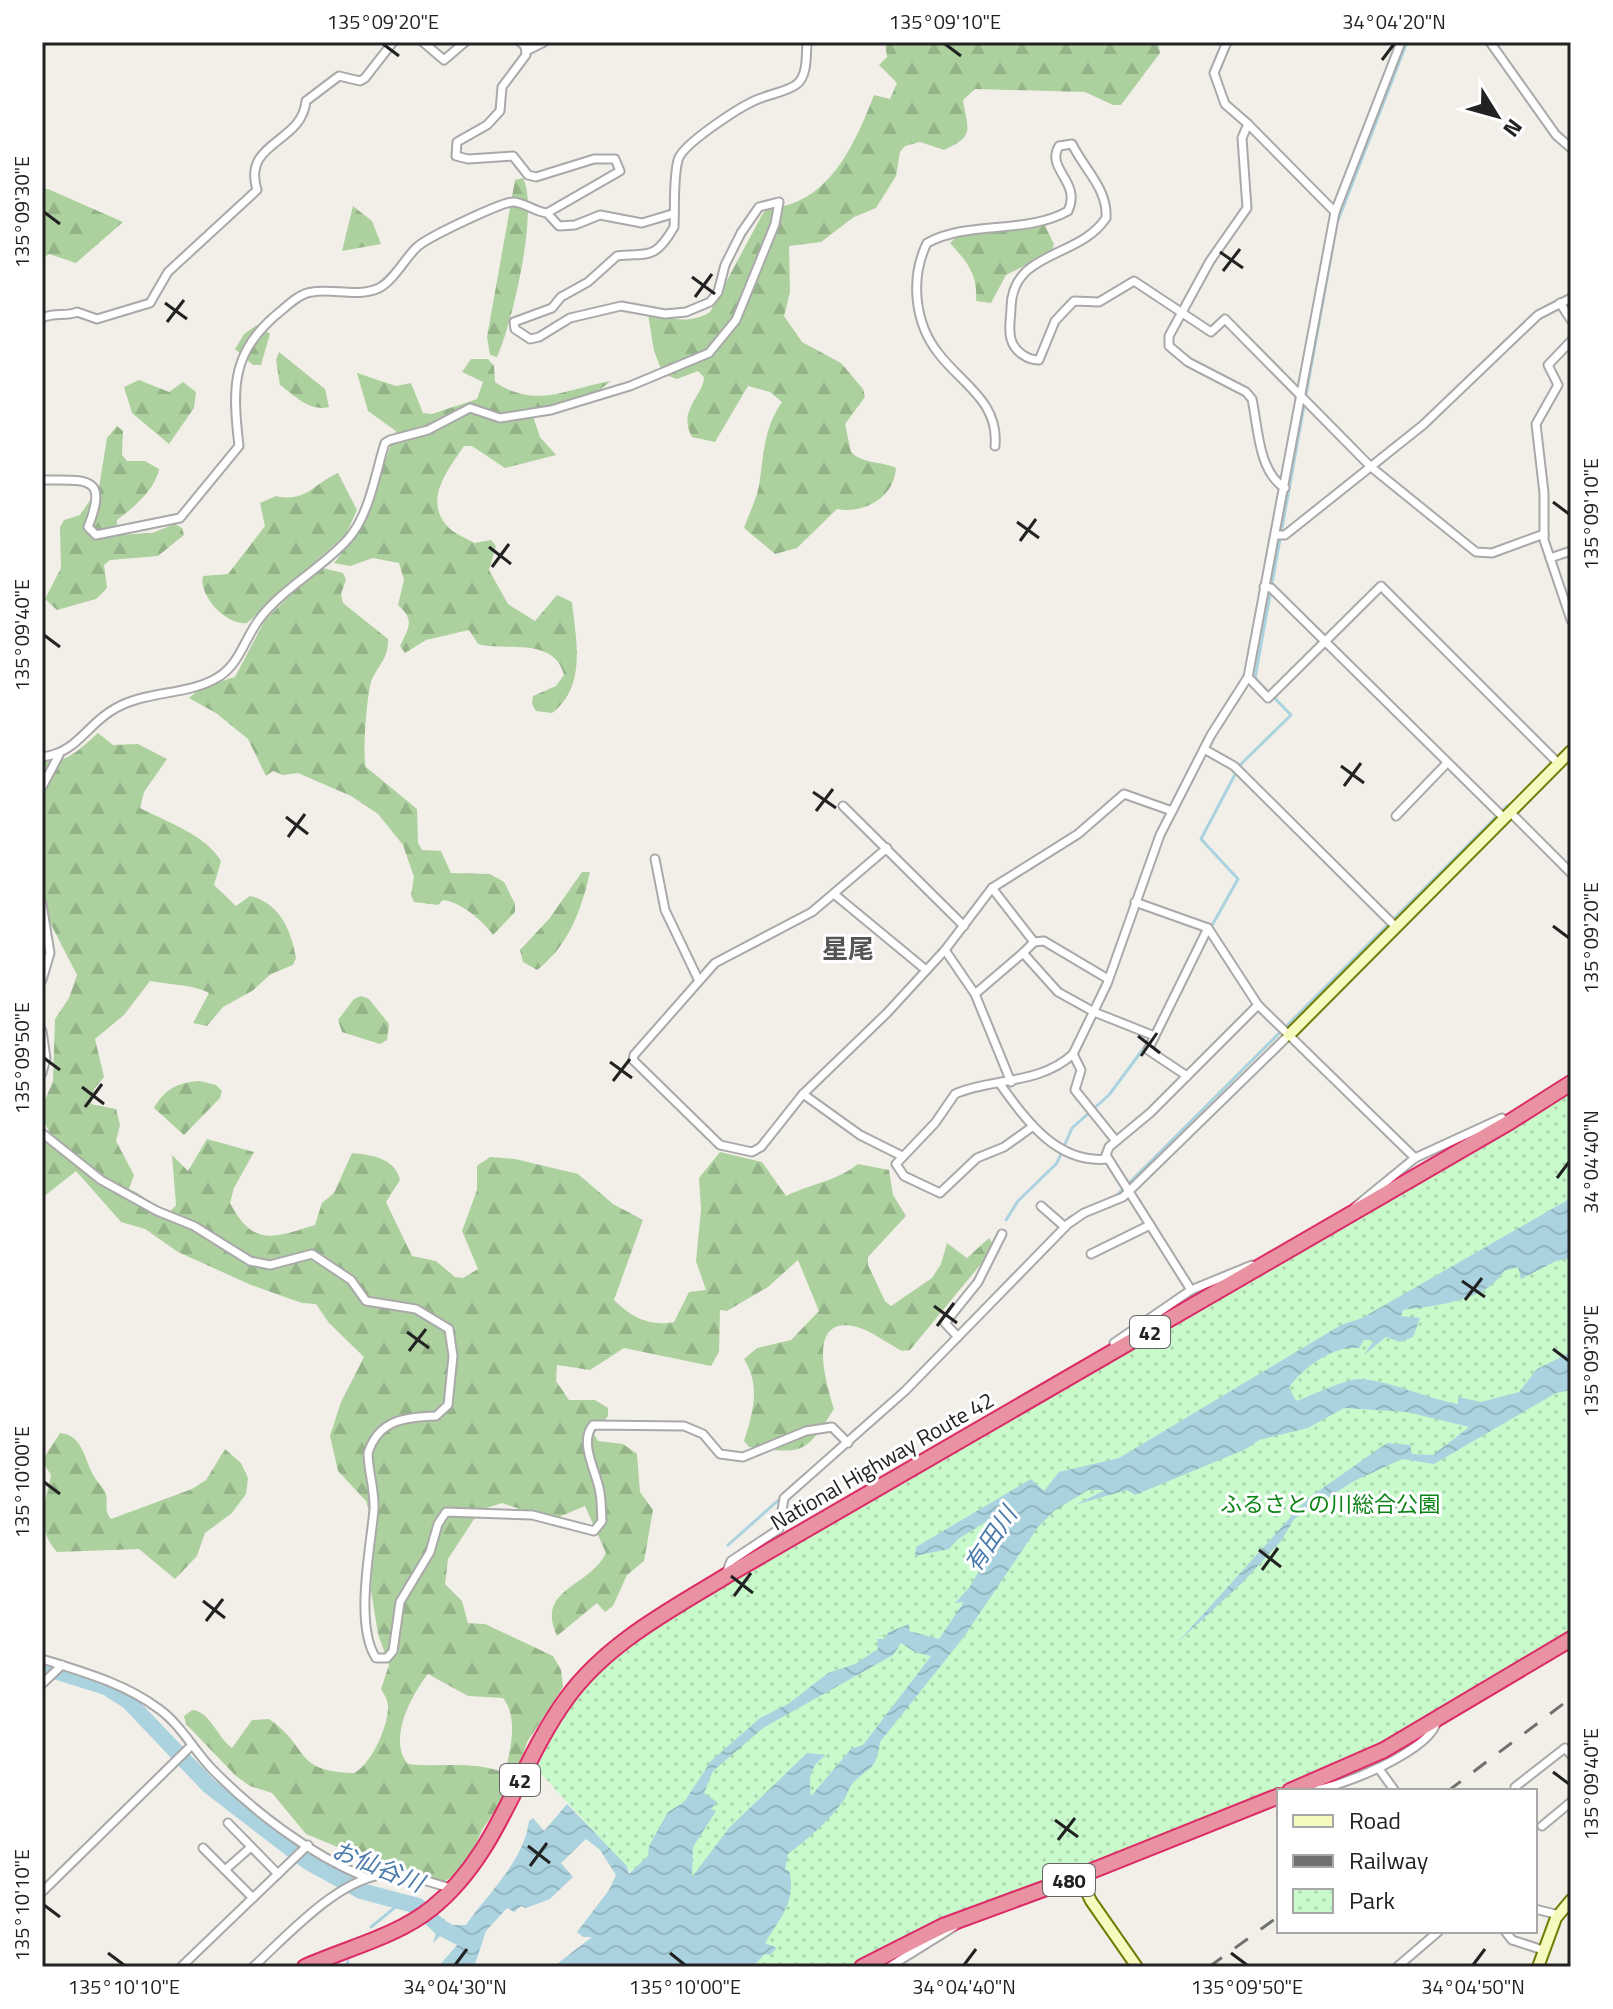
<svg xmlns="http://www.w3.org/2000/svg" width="1613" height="2009" viewBox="0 0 1613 2009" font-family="'Titillium Web','Noto Sans JP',sans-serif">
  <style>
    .forest { fill: url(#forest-firs); fill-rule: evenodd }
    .park { fill: url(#park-dots) }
    .water { fill: url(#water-waves); fill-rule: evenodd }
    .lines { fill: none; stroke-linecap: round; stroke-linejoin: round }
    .stream { stroke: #aad3df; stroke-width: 3 }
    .river { stroke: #aad3df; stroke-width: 16 }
    .street-casing { stroke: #a9a9a9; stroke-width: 11 }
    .secondary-casing { stroke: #707d05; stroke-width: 14 }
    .highway-casing { stroke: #dc2a67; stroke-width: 18 }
    .street { stroke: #fff; stroke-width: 7 }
    .secondary { stroke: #f7fabf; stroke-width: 10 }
    .highway { stroke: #e892a2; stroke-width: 14 }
    .rail { stroke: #707070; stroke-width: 3; stroke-dasharray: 16 16; stroke-linecap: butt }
    .ticks { fill: none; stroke: #222; stroke-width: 3 }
    .labels { text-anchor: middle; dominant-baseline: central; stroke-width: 6; stroke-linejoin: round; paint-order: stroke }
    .shield { fill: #fff; stroke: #646464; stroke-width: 2 }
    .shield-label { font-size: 20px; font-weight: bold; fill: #222 }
    .street-label { font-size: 22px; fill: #222; stroke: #fff }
    .park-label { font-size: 22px; fill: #0c8416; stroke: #fff }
    .water-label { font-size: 24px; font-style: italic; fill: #4a7aab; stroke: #fff }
    .quarter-label { font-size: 26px; font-weight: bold; fill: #555; stroke: #fff }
    .neatline { fill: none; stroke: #222; stroke-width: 3 }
    .ticks-label { font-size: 20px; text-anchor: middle; fill: #222 }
  </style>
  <defs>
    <pattern id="forest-firs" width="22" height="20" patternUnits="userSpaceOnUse" patternTransform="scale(2)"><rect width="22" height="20" fill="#add19e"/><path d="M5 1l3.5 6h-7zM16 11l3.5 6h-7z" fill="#95b388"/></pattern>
    <pattern id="park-dots" width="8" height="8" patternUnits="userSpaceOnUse" patternTransform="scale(2)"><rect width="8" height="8" fill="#c8facc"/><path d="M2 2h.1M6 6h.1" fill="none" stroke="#acd6af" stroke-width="1.8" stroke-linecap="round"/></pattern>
    <pattern id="water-waves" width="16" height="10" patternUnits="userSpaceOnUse" patternTransform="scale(2)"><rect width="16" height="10" fill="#aad3df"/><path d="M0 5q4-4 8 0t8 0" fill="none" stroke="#92b5bf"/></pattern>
  </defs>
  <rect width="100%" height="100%" fill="#f2efe9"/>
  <g class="forest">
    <path d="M885,42H1158L1160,53L1121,105H1113L1085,92L975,89L963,100C968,131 975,136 944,150L920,142L905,146L900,152L896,176L876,208L854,217L821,242L789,246L790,292L784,316L802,342L841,363L863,389L865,397L845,424L851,452C862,464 881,461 896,468C894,498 864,514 837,509L797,548L775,554L744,528C749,514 756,500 759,486C764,455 763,429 782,402L770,392L748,386L715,442L692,437C677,410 704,395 704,377L698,371L677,379L663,374L654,351L648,314C672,318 689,325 710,312L762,215L768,208C828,206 855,144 874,95L890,99L897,83L879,65L887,57Z"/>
    <path d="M523,178C539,210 512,324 497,357L490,355L487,337L515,180Z"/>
    <polygon points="42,189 48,189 123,222 76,263 49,254 42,259"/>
    <polygon points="353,206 372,221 381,244 342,251"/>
    <path d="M1044,224L1054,244L1052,252L1006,275L991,303L976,301C978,274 967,262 950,243L957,236Z"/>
    <polygon points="257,325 270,334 261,365 253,365 235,349 244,334"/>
    <path d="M279,352L325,389L329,407C310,412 295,396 280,385L276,360Z"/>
    <path d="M471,359H488L494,366L495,382C538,410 567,388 611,381L593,395L532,413L540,437L556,455L505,468L472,446H464C449,469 423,499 447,526C453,533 466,538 474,543L491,540L496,546L489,570L508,604L535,621L557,595L572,602C576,640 587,686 552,713L536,711L532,704L533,696L556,686L564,675C554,636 506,652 478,644L469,630L426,640L405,653L400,646C409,627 415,620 398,605L404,580L399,563L373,558L350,566L334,563L361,528L396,431L368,411L357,373L396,386L411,383L423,413L432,414L477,399L483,382L462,372Z"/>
    <polygon points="139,380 169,392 183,382 196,392 194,408 169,444 132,413 124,387"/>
    <path d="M117,426L123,431L122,455L127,461H145L159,469C155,490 133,508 117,520V535L152,533L175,524L182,528L184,535L158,556L110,560L104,565L107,588L96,599L57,610L45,599L61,568L60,527L64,520L80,515L99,487L107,438Z"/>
    <path d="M338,473L357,510L346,534L247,623C227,626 198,596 203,576L228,574L265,526L260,503L276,496C306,503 313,484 338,473Z"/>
    <path d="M319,567L343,573L346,580L341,594L343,603L388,639C389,657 379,665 372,679C367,690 362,756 366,767L417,809L418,843L422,850L441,851L451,873L490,874L504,882L515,904V912L493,935C483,921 461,902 443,900L438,905L414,902L411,895L414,877L403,845L378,814L351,796L298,773L283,775L273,771L266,776L248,739L216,713L189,698L202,687L235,677L265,620Z"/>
    <path d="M98,733L113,745L138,744L167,759L144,792L140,808C165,821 206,835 221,861L214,885L236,906L250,896C279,903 291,929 296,958L293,965L271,974L252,991L223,1007L207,1026L193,1023L209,993C192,984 170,985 150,981L124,1015L95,1039L104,1077L94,1089L91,1104L116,1109L120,1125L116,1141L134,1175L129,1189C144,1194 155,1210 170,1212L176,1205L172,1155L188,1171L207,1139L254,1152L234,1188L230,1203C253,1247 273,1238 315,1225L322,1203L334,1193L352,1153C372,1155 395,1158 400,1180L386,1202L412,1256L436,1261L455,1277L463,1278L478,1269L462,1231L477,1190V1166L490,1157L515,1159L578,1174L613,1204L643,1220L614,1300C631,1317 649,1327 674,1322L689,1292L706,1290L696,1261L701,1210L699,1178L720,1152L762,1162L786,1196C810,1184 837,1181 858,1164L889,1170L893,1195L906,1216L868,1257V1265L885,1301L891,1306L932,1278L941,1264L947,1243L967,1258L989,1238L995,1247L910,1350L902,1351C888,1344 872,1331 857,1327C804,1313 827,1386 834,1409C805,1455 803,1454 749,1447L744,1441C753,1412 761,1386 744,1359L757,1348L791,1340L819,1311L798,1260L768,1287L727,1311L720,1310L719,1352L711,1366L624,1348L590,1370L557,1365L556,1381L569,1400H595L608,1408V1416L594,1434L598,1441L623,1444L637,1454L640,1492L653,1510L644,1561L627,1575L613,1606L605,1612L597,1603L557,1636C535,1588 589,1588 606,1553L585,1506L552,1520L502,1503L480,1510L448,1559L445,1584L462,1601L468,1623L485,1624L553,1656L561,1670L563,1687L527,1742L516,1779L482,1830L469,1859L459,1872L445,1881L393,1870L306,1834L272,1793L250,1786L236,1776L186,1724L184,1716L192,1710C211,1712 216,1736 232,1748L252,1720L269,1719C310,1747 293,1772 354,1773C371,1765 389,1725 388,1706C388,1700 384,1694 381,1689L389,1665L378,1634L371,1591L373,1525L366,1501L338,1471L330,1436L341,1402L364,1357L329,1323L316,1304L302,1303L251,1285L178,1252L145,1229L121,1222L76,1171L42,1198V1140L52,1138L42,1116V1107L53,1081L55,1019L69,998L77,975L42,907V762C68,763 80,749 98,733ZM428,1674L468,1696L503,1698C519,1719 510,1750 505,1773C470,1760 442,1768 408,1764C387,1740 412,1694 428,1674Z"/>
    <path d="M582,872H590C581,911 569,945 537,970L523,962L520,950L549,919Z"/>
    <polygon points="361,996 369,999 389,1024 387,1040 380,1044 342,1032 338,1020 354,999"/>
    <path d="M200,1081L216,1085L222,1091L220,1098L184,1135L154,1108C164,1089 179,1082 200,1081Z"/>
    <path d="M60,1433C84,1435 84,1461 95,1478C98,1483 104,1488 106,1494C108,1505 104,1511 111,1519L192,1489L206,1480L225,1449L241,1463L248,1478L246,1494L232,1513L205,1533L197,1556L175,1579L139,1549L57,1552C35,1528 45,1504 51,1475L42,1461Z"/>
  </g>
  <polygon class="park" points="1571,1086 1571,1634 1401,1735 1344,1764 877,1953 854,1967 718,1967 534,1766 585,1684 640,1637"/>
  <path class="water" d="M1571,1198V1258L1556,1261L1521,1279L1518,1267L1504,1271C1485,1302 1437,1305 1403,1310L1401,1316L1420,1318L1413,1337L1400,1342L1386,1337L1364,1355L1374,1340H1364L1359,1348C1332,1346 1306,1366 1289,1387L1296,1401C1311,1396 1347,1378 1361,1379C1395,1382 1425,1398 1458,1404V1397L1481,1402L1519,1392L1537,1369L1571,1352V1390L1556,1393L1434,1464L1402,1459L1354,1481L1294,1519L1282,1540L1243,1582L1177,1643L1307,1499L1387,1443L1410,1445L1412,1454L1433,1455L1469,1427L1407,1412L1344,1408L1308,1428L1259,1440L1246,1449L1135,1495L1127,1490L1075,1505L1105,1490H1088L1054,1511L1038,1527L963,1638L880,1742C876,1772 869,1766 853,1783C849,1787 847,1795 844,1800C829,1821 808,1839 788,1854L785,1870H789C797,1901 780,1918 765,1943L777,1948L770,1955L765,1954L752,1967H553L592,1937H583L577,1932L609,1890L616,1875L600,1850L586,1839L561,1863L573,1877L550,1899L526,1908L521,1906L514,1912L507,1908L486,1931L474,1967H438L457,1945L440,1936L433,1943L436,1933L432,1929L444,1918L448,1925H466C489,1892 524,1861 529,1821L533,1818L544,1831L567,1804L627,1866L629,1874L648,1856L649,1846L668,1812L684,1802L711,1761L760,1718L788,1704L828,1673L855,1664L878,1649L877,1639H884L889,1632L909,1624V1631L939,1639L964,1602L955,1603L969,1588L1013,1514L1008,1515L1007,1509L958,1539L949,1549L915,1556L916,1547L1031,1479L1044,1491L1059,1472L1119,1458L1341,1325L1362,1318ZM901,1643L915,1652L931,1656L863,1745L851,1749L811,1796C808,1778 810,1766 826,1755L807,1753L729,1828L692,1877L693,1847L716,1811L711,1809L717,1802L704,1793L713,1771L763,1728L893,1655Z"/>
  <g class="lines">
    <g class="stream">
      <polyline points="1210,929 1238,879 1201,839 1240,765 1291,715 1255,678 1337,223 1407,42"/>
      <polyline points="1115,1197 1508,805 1520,817"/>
      <polyline points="1006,1220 1018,1201 1057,1163 1072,1128 1109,1095 1149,1041"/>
      <polyline points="1024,1264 1070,1217 1094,1206"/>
      <polyline points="728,1545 782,1497"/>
      <polyline points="371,1927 404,1900"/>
      <polyline points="346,1967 348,1961"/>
    </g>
    <polyline class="river" points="42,1667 106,1687 128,1701 209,1786 308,1862 361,1891 418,1906 440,1927 455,1935"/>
    <g class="street-casing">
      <g id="street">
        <polyline points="423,42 444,60 465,42"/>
        <path d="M1227,42L1214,73L1225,104L1248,124L1242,138L1247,208L1210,261L1169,336V346L1188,362L1246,392L1252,399C1258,426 1258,472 1285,488"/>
        <polyline points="1490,42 1556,135 1571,148"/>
        <polyline points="526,51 544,42"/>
        <polyline points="1248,124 1335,212"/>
        <polyline points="547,213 559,226 575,225 600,215 642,223 672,214"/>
        <polyline points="1560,303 1571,320"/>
        <path d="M42,318C55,312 65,317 77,312L97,319L150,303L168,272L257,190C242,141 302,144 306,101L339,76L360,81L365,78L393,42"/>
        <polyline points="1571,341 1548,365 1558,385 1536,424 1544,493 1544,540 1571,620"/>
        <path d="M995,446C999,402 963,385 939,354C914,323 910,278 927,243C969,220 1025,235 1068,211C1082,182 1045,169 1059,146L1072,144C1084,169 1108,189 1106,218C1079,259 1013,250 1011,307C1011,317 1008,329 1011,339C1014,351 1027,360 1039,360L1055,321L1074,301L1099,302L1134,281L1211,332L1225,319L1371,467L1476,552L1492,553L1544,534"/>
        <path d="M42,480C86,480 109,475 88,527L96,535L180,518L239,446C232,386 231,350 282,310C290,303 301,293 312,292C334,288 357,298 379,288C393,281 404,260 416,248C425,238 502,202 513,202C524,202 535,212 547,213L620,171L615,159H594L536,177L528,175L513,156L468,159L456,156L457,142L487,125L500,111L502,87L526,55L525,46L520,42"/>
        <polyline points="1276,535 1285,535 1423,425 1538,315 1571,298"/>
        <polyline points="1550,558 1571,551"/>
        <polyline points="1264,587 1271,588 1504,818"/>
        <polyline points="1248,677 1268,698 1381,586 1559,764"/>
        <polyline points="1204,749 1234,766 1396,927"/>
        <path d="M42,757C78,753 87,723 116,708C146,691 186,695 215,679C240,666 244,638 261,617C285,587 322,568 348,539C370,514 375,474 385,443L390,440L428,430L470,408L500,418L551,410L630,386L709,353L736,320L775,224L779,202L759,207L741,233L725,265L718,292L710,302L686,312L665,314L621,306L570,318L539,337L530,339L515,329L514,322L552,308L561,297L588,282L617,256C647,252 654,262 674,227C675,209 673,179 678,160C682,144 740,107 756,100C769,94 787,92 797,84C808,75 806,54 807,42"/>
        <polyline points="42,787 59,755"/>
        <polyline points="843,806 964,926"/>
        <polyline points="1510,812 1571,873"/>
        <polyline points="1396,816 1447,763"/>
        <polyline points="887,848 812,912 715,963 634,1055 633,1060 720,1145 752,1152 761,1147 803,1094 887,1013 945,950 992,888 1078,834 1124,794 1172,811"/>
        <polyline points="655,859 665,910 698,979"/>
        <polyline points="992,888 1034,942 1023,953"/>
        <polyline points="834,894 926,970"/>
        <polyline points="1135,902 1208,928 1258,1005 1415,1158"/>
        <polyline points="42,904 50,953 42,980"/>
        <polyline points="1034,942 1044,941 1108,979"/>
        <polyline points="945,950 975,994 1023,953 1058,992 1094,1012 1152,1035"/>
        <polyline points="975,994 1011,1082"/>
        <polyline points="42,1031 46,1058 42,1073"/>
        <polyline points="1187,1076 1148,1050 1208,928"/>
        <path d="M1000,1084C1026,1120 1057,1164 1107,1159"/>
        <polyline points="803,1094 860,1135 902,1156"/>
        <path d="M1032,1127L1004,1147L977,1158L940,1193L904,1176L896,1164L935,1123L955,1094C990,1078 1040,1085 1073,1054"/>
        <path d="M42,1133L101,1180L157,1211L194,1226L250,1261L270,1265L312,1254L351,1280L366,1301L416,1309L449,1329L453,1356L448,1405L436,1416C406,1417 379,1419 368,1453C368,1471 375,1490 374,1509C371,1546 354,1625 376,1658H387L393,1651L400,1602L430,1552L438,1524L446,1512L532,1515L594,1531L602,1521C601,1510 602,1499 599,1488C595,1469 579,1442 593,1425L684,1426L703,1434L720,1454L743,1457L806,1431L832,1427L848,1443"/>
        <polyline points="1116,1141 1075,1090 1081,1070 1073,1054 1107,984 1160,835 1211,735 1248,677 1335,212 1401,42"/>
        <polyline points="1041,1206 1065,1227"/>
        <polyline points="1355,1207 1415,1158 1502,1118 1508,1123"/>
        <polyline points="1091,1254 1150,1225"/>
        <polyline points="1191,1290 1106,1155 1109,1147 1150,1113 1258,1005"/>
        <polyline points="958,1337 945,1323 978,1282 1002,1234"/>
        <polyline points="1114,1343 1191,1290 1252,1265"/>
        <polyline points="726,1573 731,1561 779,1529 784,1498 905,1391 1068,1224 1084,1213 1123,1197 1289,1035"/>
        <path d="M42,1659C83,1672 124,1683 159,1709C180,1724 194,1750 211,1768C253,1811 309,1854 365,1877"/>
        <polyline points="42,1684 62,1665"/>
        <polyline points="1379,1769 1395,1791"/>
        <path d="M1306,1785L1311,1790C1339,1789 1434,1749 1437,1720"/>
        <polyline points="1515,1787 1565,1748 1571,1755"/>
        <polyline points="228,1823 278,1874"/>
        <polyline points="1542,1826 1571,1802"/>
        <polyline points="203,1848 253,1898"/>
        <polyline points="225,1870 251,1847"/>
        <polyline points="42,1892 191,1746"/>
        <polyline points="1535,1909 1559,1915"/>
        <polyline points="1505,1931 1512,1940 1543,1950"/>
        <polyline points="181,1967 308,1845"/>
        <path d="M253,1967C288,1935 341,1875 390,1874C410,1874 431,1883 451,1888"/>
        <polyline points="889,1967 955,1926"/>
        <polyline points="1397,1967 1439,1931"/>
      </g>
    </g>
    <g class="secondary-casing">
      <g id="secondary">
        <polyline points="1289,1035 1571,751"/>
        <polyline points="1079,1876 1091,1901 1137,1967"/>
        <polyline points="1538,1967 1556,1918 1571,1900"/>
      </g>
    </g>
    <g class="highway-casing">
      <g id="highway">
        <polyline points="1290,1791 1384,1750 1571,1639"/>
        <path d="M305,1967C347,1948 396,1937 432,1908C500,1853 517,1766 567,1698C607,1643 669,1611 726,1576L1508,1123L1571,1083"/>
        <polyline points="862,1967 943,1926 1079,1876 1279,1796"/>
      </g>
    </g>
    <use href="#street" class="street"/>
    <use href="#secondary" class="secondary"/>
    <use href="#highway" class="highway"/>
    <g class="rail">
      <polyline points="1448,1791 1571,1698"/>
      <polyline points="1209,1967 1279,1916"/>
    </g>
  </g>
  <path class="ticks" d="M383,44L399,56M945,44L961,56M1382,60L1394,44M44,212L60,224M1220,252L1243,268M1223,271L1240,249M692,277L715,294M695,297L712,274M165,303L187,319M167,322L184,300M1553,502L1569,514M1017,522L1039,538M1020,541L1036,519M489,547L511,564M492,567L509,544M44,635L60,647M1341,766L1364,783M1344,786L1361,763M813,792L836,808M816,811L833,789M286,817L308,834M288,837L305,814M1553,926L1569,938M1138,1036L1160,1053M1141,1056L1157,1033M44,1058L60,1070M610,1062L632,1078M613,1081L630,1059M82,1087L104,1104M85,1107L102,1084M1557,1178L1569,1162M1462,1281L1485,1297M1465,1300L1482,1278M934,1306L957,1323M937,1326L954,1303M407,1332L429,1348M1553,1349L1569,1361M409,1351L426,1329M44,1482L60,1494M1259,1550L1281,1567M1262,1570L1278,1548M731,1576L753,1593M734,1596L751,1573M203,1601L225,1618M206,1621L223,1599M1553,1772L1569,1784M1055,1820L1078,1837M1058,1840L1075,1818M528,1846L550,1863M530,1866L547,1843M44,1905L60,1917M108,1953L124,1965M670,1953L685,1965M1231,1953L1247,1965M455,1965L467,1949M964,1965L976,1949M1473,1965L1485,1949"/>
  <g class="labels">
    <g class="shield">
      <rect x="1130" y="1316" width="40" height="32" rx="6"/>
      <rect x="500" y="1764" width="40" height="32" rx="6"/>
      <rect x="1043" y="1864" width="52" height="32" rx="6"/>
    </g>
    <g class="shield-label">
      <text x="1150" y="1332">42</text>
      <text x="520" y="1780">42</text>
      <text x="1069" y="1880">480</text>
    </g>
    <g class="street-label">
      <text transform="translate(882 1461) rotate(-30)">National Highway Route 42</text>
    </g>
    <g class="park-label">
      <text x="1330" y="1504">ふるさとの川総合公園</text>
    </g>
    <g class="water-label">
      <text transform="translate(990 1539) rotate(-56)">有田川</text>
      <text transform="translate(378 1866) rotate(22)">お仙谷川</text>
    </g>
    <g class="quarter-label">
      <text x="848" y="948">星尾</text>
    </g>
  </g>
  <rect width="1613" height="2009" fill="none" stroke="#ffffff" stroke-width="88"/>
  <rect x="1277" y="1789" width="260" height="144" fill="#ffffff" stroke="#a7a7a7" stroke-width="2"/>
  <rect x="1293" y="1815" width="40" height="12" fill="#f7fabf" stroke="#a7a7a7" stroke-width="2"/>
  <text x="1349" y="1829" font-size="24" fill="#222222">Road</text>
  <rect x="1293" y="1855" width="40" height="12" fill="#707070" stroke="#a7a7a7" stroke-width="2"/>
  <text x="1349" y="1869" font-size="24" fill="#222222">Railway</text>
  <rect x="1293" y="1889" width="40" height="24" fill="url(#park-dots)" stroke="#a7a7a7" stroke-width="2"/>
  <text x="1349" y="1909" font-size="24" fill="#222222">Park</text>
  <g transform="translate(1497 116) rotate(127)" stroke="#ffffff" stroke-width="6" paint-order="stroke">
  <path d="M0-6L14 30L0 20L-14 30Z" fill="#222222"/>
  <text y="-12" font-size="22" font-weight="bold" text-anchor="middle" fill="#222222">N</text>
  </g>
  <rect x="44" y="44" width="1525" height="1921" class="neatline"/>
  <g class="ticks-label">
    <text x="383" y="29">135°09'20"E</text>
    <text x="945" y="29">135°09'10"E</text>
    <text x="1394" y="29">34°04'20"N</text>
    <text transform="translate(22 212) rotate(-90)" y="7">135°09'30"E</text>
    <text transform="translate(1591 514) rotate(-90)" y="7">135°09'10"E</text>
    <text transform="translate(22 635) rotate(-90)" y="7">135°09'40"E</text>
    <text transform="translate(1591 938) rotate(-90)" y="7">135°09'20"E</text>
    <text transform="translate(22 1058) rotate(-90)" y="7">135°09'50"E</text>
    <text transform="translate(1591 1162) rotate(-90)" y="7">34°04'40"N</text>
    <text transform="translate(1591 1361) rotate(-90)" y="7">135°09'30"E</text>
    <text transform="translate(22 1482) rotate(-90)" y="7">135°10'00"E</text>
    <text transform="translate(1591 1784) rotate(-90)" y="7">135°09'40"E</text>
    <text transform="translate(22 1905) rotate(-90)" y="7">135°10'10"E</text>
    <text x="124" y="1994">135°10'10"E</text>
    <text x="455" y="1994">34°04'30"N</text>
    <text x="685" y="1994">135°10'00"E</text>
    <text x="964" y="1994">34°04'40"N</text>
    <text x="1247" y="1994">135°09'50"E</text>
    <text x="1473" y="1994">34°04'50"N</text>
  </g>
</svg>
